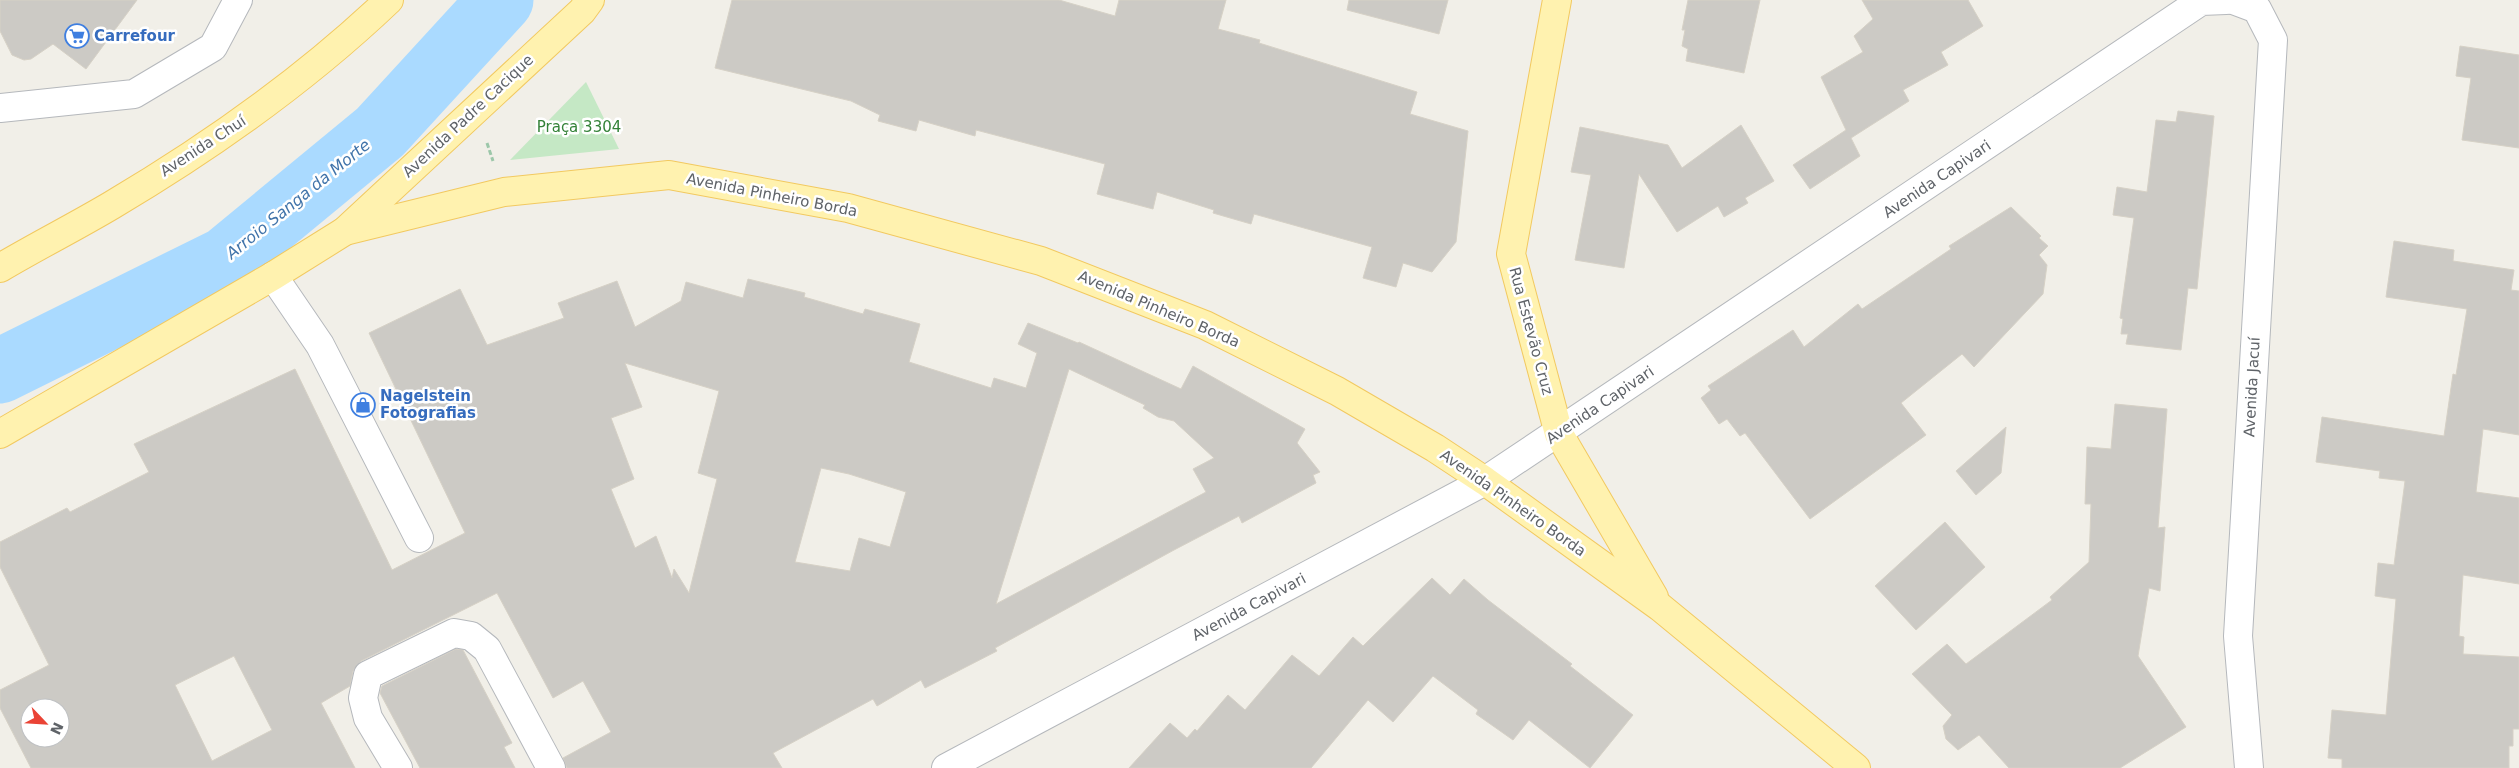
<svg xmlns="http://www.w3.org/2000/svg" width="2519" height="768" viewBox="0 0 2519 768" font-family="'DejaVu Sans',sans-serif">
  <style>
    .green { fill: #c5e8c5 }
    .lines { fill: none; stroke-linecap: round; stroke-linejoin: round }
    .river { stroke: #aadaff; stroke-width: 65 }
    .building { fill: #cccac5; stroke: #d6d1c6; fill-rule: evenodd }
    .minor-casing { stroke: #b5b8bc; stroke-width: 30 }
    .major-casing { stroke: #f2c960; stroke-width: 30 }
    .path { stroke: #9cc7a9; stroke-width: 3; stroke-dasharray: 5 2.5; stroke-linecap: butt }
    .minor { stroke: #fff; stroke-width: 28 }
    .major { stroke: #fff2af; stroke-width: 28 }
    .labels { text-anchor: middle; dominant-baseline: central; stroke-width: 5; stroke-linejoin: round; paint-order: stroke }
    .shop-label { font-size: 15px; font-weight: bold; fill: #366cbe; stroke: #fff; text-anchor: start }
    .street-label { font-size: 15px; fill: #5f6368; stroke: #fff }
    .park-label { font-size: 15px; fill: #348238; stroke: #fff }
    .water-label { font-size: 16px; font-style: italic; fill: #4174aa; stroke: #fff }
  </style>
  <rect width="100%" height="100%" fill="#f1efe8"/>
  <polygon class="green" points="586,82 619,149 510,160"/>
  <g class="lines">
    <polyline class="river" points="0,371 226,259 380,132 501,0"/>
  </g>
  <g class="building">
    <polygon points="0,0 137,0 86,69 53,44 31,59 24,60 12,55 0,31"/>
    <polygon points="732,0 1059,0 1115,16 1119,0 1226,0 1218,29 1260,40 1259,43 1417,92 1410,114 1468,131 1456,242 1432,272 1403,263 1396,287 1363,278 1372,247 1254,214 1251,224 1213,213 1214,210 1157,192 1153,209 1097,194 1105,164 976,130 975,136 919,120 916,131 878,121 880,115 851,101 715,68"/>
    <polygon points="1349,0 1448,0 1439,34 1347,10"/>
    <polygon points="1688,0 1760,0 1744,73 1686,61 1688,49 1682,46 1685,30 1682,30"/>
    <polygon points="1862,0 1968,0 1983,26 1941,52 1948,65 1903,90 1909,101 1851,138 1860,156 1810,189 1793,165 1846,130 1821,77 1863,52 1854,36 1873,19"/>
    <polygon points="2460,46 2519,55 2519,148 2462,140 2471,78 2456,76"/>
    <polygon points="2178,111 2214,116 2197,289 2188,288 2181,350 2126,344 2128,334 2121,334 2123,319 2120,318 2134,218 2113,215 2117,187 2147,192 2156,120 2176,122"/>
    <polygon points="1741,125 1774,181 1745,198 1748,203 1724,217 1718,206 1677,232 1639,174 1624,268 1575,260 1591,175 1571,172 1580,127 1668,145 1682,168"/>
    <polygon points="2011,207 2041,236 2039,238 2048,246 2039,255 2047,265 2043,294 1974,367 1962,354 1901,403 1926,435 1810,519 1745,433 1740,436 1727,419 1719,424 1701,398 1711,390 1708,386 1793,330 1804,347 1858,304 1862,309 1951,249 1949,246"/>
    <polygon points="2394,241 2454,250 2453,261 2514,270 2511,290 2519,291 2519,435 2483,429 2476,492 2519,498 2519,584 2463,575 2459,636 2464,637 2463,654 2519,657 2519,729 2513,729 2513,746 2509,746 2509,768 2342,768 2342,759 2328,758 2332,710 2386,715 2396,599 2375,596 2378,563 2394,565 2405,481 2379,478 2380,471 2316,462 2322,417 2444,436 2453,374 2456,375 2467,309 2386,297"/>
    <path d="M748,279L805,293L804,297L863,314L865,309L920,324L909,362L991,388L994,378L1026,388L1037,353L1018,344L1028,323L1078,343L1079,342L1181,389L1193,366L1305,429L1297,443L1320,472L1313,475L1316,483L1242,523L1239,516L1174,550L995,648L997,651L925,688L921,680L877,706L873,699L773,753L782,768H567L563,758L611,732L583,681L553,698L497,593L361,661L353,671L350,686L321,703L355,768H31L0,708V690L49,665L0,567V542L67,508L70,512L149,472L134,444L295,369L392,570L465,533L369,333L460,289L487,345L564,318L558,303L617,281L635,327L681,301L686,282L743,298ZM625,363L719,391L698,473L717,479L689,593L674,569L672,578L656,536L635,548L611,489L634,479L611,418L642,407ZM1069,369L1145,405L1143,408L1158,417L1174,421L1214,458L1193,469L1206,492L996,604ZM821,468L849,474L906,492L890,547L859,538L850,571L795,562ZM234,656L272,730L212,761L175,685ZM30,708H60V738H30Z"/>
    <polygon points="2115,404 2167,409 2158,528 2165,527 2160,591 2149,588 2138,656 2186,727 2120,768 2009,768 1979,735 1958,750 1946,739 1943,726 1952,715 1912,674 1947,644 1966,664 2052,600 2050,597 2089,562 2091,504 2085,504 2087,447 2111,449"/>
    <polygon points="2006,427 2001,473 1976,495 1956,471"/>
    <polygon points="1945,522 1985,567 1916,630 1875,586"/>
    <polygon points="1432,578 1450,595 1464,579 1488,600 1572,664 1570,666 1633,715 1590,768 1529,720 1513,740 1476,714 1478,710 1433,676 1393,722 1368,700 1311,768 1129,768 1170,723 1187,738 1195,729 1197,731 1228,695 1245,710 1292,655 1319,676 1353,637 1363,646"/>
    <polygon points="456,649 463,650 512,743 504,747 515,768 420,768 380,693 382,686"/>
  </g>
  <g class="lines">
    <g class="minor-casing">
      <g id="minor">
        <polyline points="2233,0 2257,9 2273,40 2238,636 2249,768"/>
        <polyline points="0,108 134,94 213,47 238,0"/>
        <polyline points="273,276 320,345 419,538"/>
        <polyline points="398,768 368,718 363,698 368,675 454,633 471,636 487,649 551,768"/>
        <polyline points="946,768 1485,481 2201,1 2226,0"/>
      </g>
    </g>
    <g class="major-casing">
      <g id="major">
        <polyline points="1557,0 1511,254 1559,434 1654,597"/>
        <polyline points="345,231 504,192 669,175 848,208 1041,261 1205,325 1337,391 1435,448 1485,481 1660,607 1856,768"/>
        <path d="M0,268C37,246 75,227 112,205C210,147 306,79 389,0"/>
        <polyline points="0,434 273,276 345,231 582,11 590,0"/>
      </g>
    </g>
    <polyline class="path" points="487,143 493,161"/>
    <use href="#minor" class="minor"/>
    <use href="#major" class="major"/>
  </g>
  <defs>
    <g id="supermarket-ring" transform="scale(1.25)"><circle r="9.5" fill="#fff" stroke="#3f7fe0" stroke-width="1.5"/><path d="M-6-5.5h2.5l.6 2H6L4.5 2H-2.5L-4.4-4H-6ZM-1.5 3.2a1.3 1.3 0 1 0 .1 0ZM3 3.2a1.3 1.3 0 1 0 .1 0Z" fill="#3f7fe0"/></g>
    <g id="shop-ring" transform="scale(1.25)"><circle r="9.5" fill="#fff" stroke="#3f7fe0" stroke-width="1.5"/><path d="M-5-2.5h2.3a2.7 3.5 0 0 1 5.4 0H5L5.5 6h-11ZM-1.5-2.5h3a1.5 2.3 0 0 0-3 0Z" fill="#3f7fe0"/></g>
  </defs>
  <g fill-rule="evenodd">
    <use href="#supermarket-ring" x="77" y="36"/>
    <use href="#shop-ring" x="363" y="405"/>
  </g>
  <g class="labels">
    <g class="shop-label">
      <text x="94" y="36">Carrefour</text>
      <text x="380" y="396">Nagelstein<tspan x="380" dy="17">Fotografias</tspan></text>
    </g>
    <g class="street-label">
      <text transform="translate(468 116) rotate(-43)">Avenida Padre Cacique</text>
      <text transform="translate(203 146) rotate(-33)">Avenida Chuí</text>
      <text transform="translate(1937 179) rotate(-34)">Avenida Capivari</text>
      <text transform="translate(772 195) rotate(11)">Avenida Pinheiro Borda</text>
      <text transform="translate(1159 309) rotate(23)">Avenida Pinheiro Borda</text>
      <text transform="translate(1531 331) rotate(75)">Rua Estevão Cruz</text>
      <text transform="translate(2252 387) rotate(-87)">Avenida Jacuí</text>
      <text transform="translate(1600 405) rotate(-34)">Avenida Capivari</text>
      <text transform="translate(1513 503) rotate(35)">Avenida Pinheiro Borda</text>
      <text transform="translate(1249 607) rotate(-28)">Avenida Capivari</text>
    </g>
    <g class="park-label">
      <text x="579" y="127">Praça 3304</text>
    </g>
    <g class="water-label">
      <text transform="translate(298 199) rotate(-39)">Arroio Sanga da Morte</text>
    </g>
  </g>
  <g transform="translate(45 723) rotate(115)"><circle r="24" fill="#ffffff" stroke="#bfc1c3"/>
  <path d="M0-4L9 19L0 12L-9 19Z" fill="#ea4335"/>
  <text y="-8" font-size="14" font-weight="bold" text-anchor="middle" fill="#5f6368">N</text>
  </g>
</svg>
